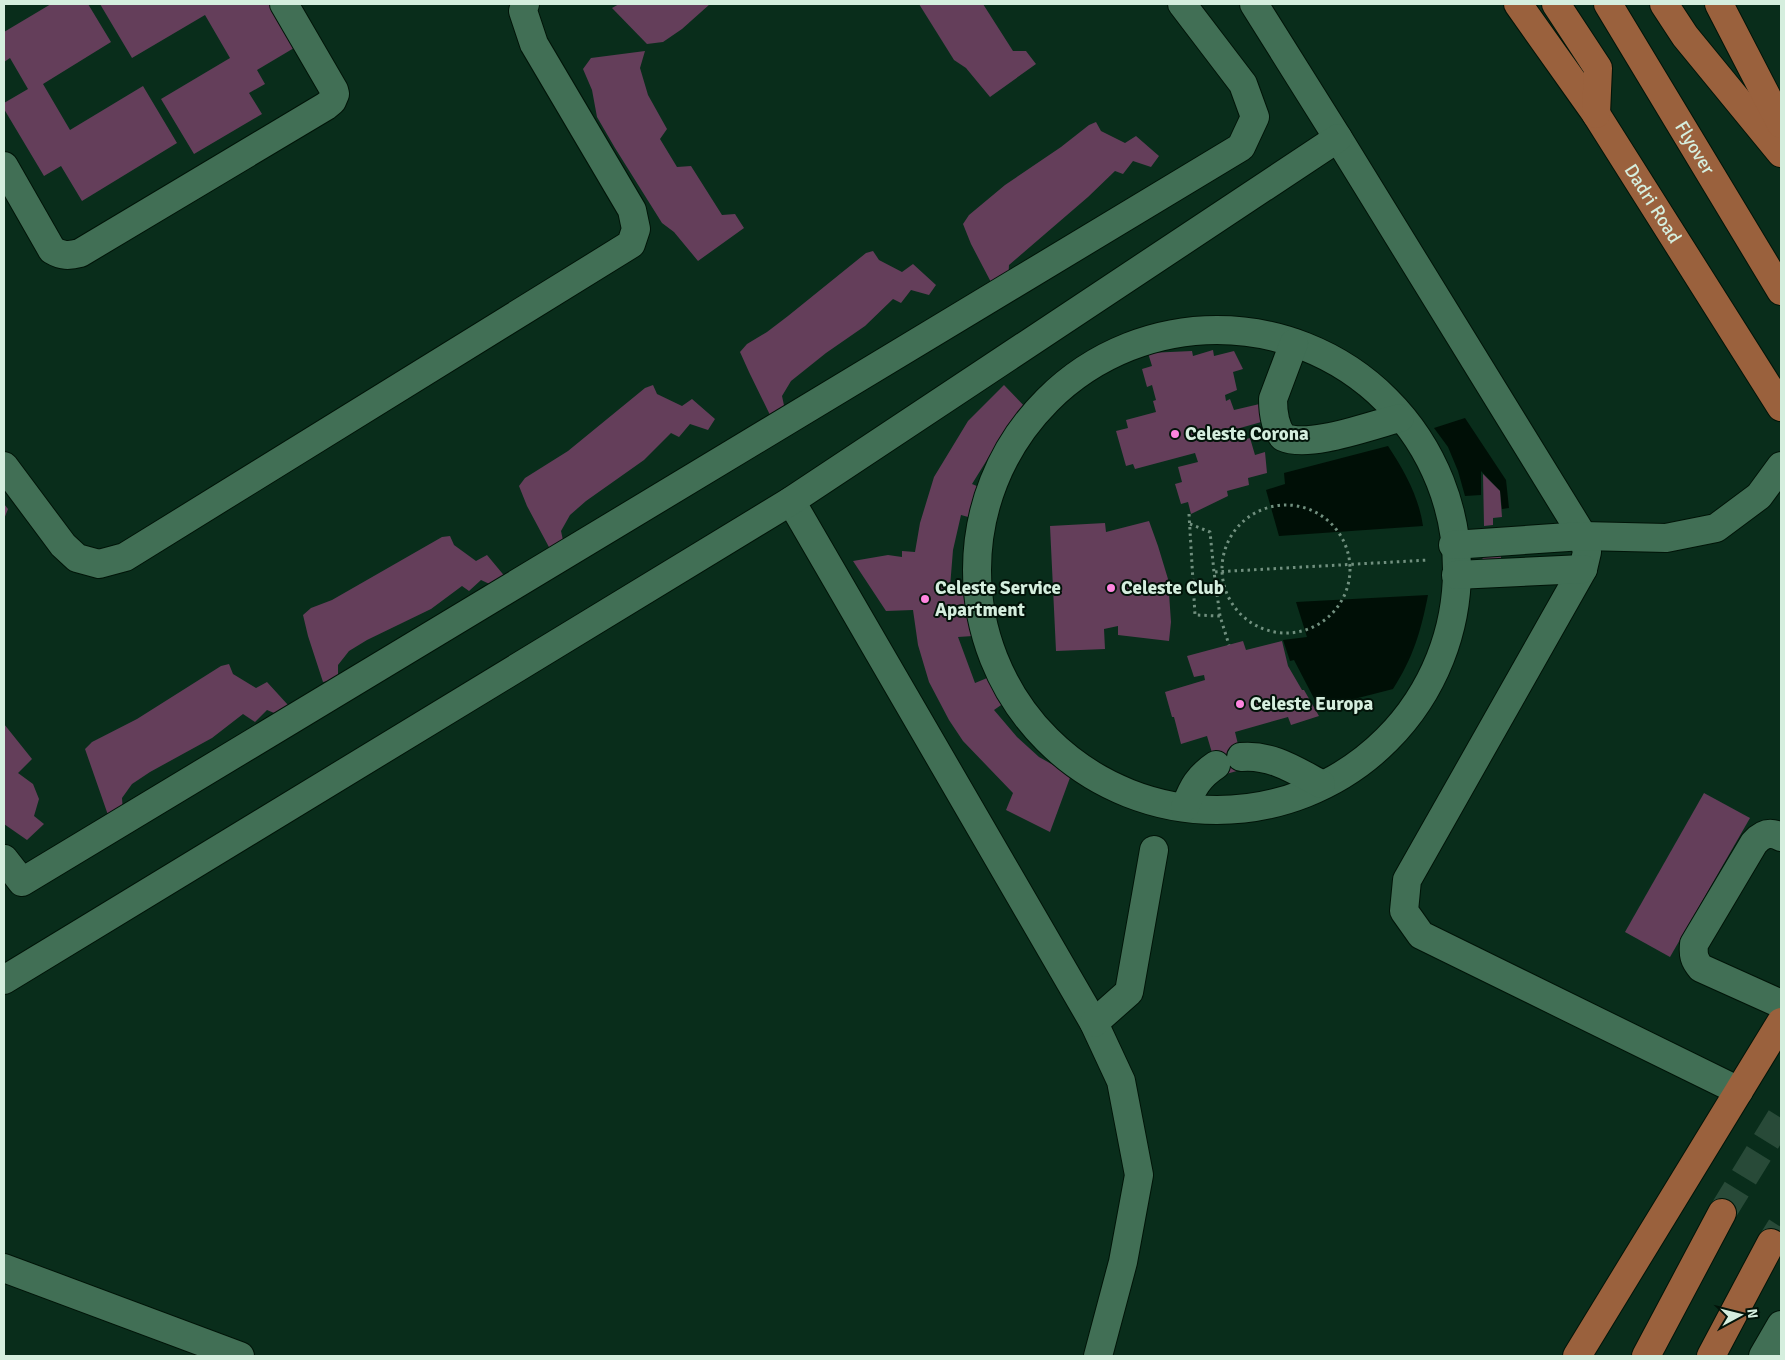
<svg xmlns="http://www.w3.org/2000/svg" width="1785" height="1360" viewBox="0 0 1785 1360" font-family="Signika,sans-serif">
  <style>
    .water { fill: #000f06 }
    .building { fill: #643e5a }
    .lines { fill: none; stroke-linecap: round; stroke-linejoin: round }
    .major-tunnel { stroke: #284a38; stroke-width: 28; stroke-dasharray: 28 14; stroke-linecap: butt }
    .minor-casing { stroke: #001408; stroke-width: 30 }
    .major-casing { stroke: #001408; stroke-width: 30 }
    .path { stroke: #71907f; stroke-width: 3; stroke-dasharray: 2.5 4; stroke-linecap: butt }
    .minor { stroke: #416f55; stroke-width: 28 }
    .major { stroke: #9a613d; stroke-width: 28 }
    .poi-dot { fill: #fe85df; stroke: #021309; stroke-width: 2 }
    .labels { text-anchor: middle; dominant-baseline: central; stroke-width: 4; stroke-linejoin: round; paint-order: stroke }
    .street-label { font-size: 19px; fill: #d5eede; stroke: #021309 }
    .poi-label { font-size: 19px; font-weight: bold; fill: #d5eede; stroke: #021309; text-anchor: start }
  </style>
  <rect width="100%" height="100%" fill="#092d1b"/>
  <g class="water">
    <polygon points="1465,418 1506,480 1509,508 1502,509 1500,491 1481,471 1481,495 1465,496 1458,471 1448,447 1434,428"/>
    <path d="M1388,446C1404,470 1419,497 1423,526L1279,536L1266,490L1285,484L1284,473Z"/>
    <path d="M1428,595C1421,631 1413,658 1393,689L1319,708L1294,660L1290,661L1283,640L1307,637L1296,602Z"/>
  </g>
  <g class="building">
    <polygon points="51,4 88,4 111,42 43,84 70,130 143,86 177,143 82,201 61,166 44,176 4,109 4,103 28,89 10,58 4,62 4,32"/>
    <polygon points="100,4 269,4 294,48 257,70 265,84 249,93 262,114 194,154 161,99 230,58 205,15 132,58"/>
    <polygon points="619,4 710,4 682,29 663,42 647,44 612,8"/>
    <polygon points="919,4 983,4 1013,51 1026,51 1036,64 990,97 966,68 954,60"/>
    <polygon points="645,51 640,68 648,95 667,129 660,139 677,167 691,166 722,215 735,214 744,228 698,261 674,232 662,223 615,148 597,117 592,90 583,69 591,58"/>
    <polygon points="1096,122 1101,131 1125,143 1136,136 1159,156 1151,167 1133,161 1123,174 1115,171 1088,197 1009,265 1008,282 993,286 971,244 963,224 969,215 1005,185 1061,147 1089,125"/>
    <polygon points="873,251 879,260 902,272 913,264 936,285 929,295 911,290 901,303 893,299 865,326 826,353 791,381 782,396 785,410 770,415 749,372 740,352 747,344 767,332 788,316 866,253"/>
    <polygon points="1213,350 1214,356 1234,351 1243,369 1233,372 1237,390 1225,395 1226,401 1230,399 1234,410 1268,402 1272,419 1233,430 1235,442 1250,438 1255,455 1265,452 1267,473 1248,478 1249,485 1227,491 1228,496 1191,514 1188,502 1181,504 1175,484 1182,482 1178,467 1198,462 1195,453 1135,469 1133,464 1126,466 1116,431 1128,428 1126,420 1156,412 1153,401 1156,400 1152,385 1147,387 1142,369 1152,366 1148,353 1192,351 1193,356"/>
    <polygon points="653,385 657,394 682,406 692,399 715,419 708,430 690,424 679,437 671,433 644,460 586,501 570,515 561,531 564,545 550,549 527,506 519,486 525,478 568,451 645,388"/>
    <polygon points="1004,385 1030,412 990,455 972,484 991,492 979,520 961,515 953,550 950,587 971,588 973,636 958,637 975,683 992,676 1004,703 994,710 1017,737 1039,757 1071,775 1050,832 1006,810 1013,793 963,741 949,720 929,682 918,645 913,610 886,611 853,561 888,555 902,557 902,551 915,552 920,523 934,477 968,421"/>
    <polygon points="1483,474 1500,491 1502,517 1493,518 1493,525 1484,526"/>
    <polygon points="4,504 8,509 4,519"/>
    <polygon points="1149,521 1158,546 1168,579 1171,622 1169,641 1118,635 1118,626 1104,629 1105,649 1056,651 1050,526 1105,523 1106,532"/>
    <polygon points="450,536 454,545 476,561 487,555 507,579 498,588 481,580 469,591 462,586 431,609 367,640 349,651 338,665 338,679 323,682 308,636 303,615 311,608 332,600 442,537"/>
    <polygon points="1501,551 1501,563 1483,564 1482,552"/>
    <polygon points="1243,641 1246,650 1282,641 1288,666 1302,690 1304,690 1319,716 1291,725 1288,717 1235,732 1244,769 1219,776 1207,736 1181,744 1174,717 1172,717 1165,692 1205,680 1204,675 1194,677 1187,656"/>
    <polygon points="229,664 233,674 256,688 267,682 288,705 279,715 267,710 255,722 243,714 212,738 150,772 132,784 122,798 123,812 108,815 85,749 92,742 137,719 221,666"/>
    <polygon points="4,724 32,759 18,773 33,784 39,799 34,816 44,824 27,840 4,824"/>
    <polygon points="1704,793 1750,818 1670,957 1625,932"/>
  </g>
  <g class="lines">
    <g class="major-tunnel">
      <polyline points="1722,1213 1781,1117"/>
      <polyline points="1771,1243 1781,1227"/>
    </g>
    <g class="minor-casing">
      <g id="minor">
        <polyline points="1254,4 1338,138 1583,536 1587,552 1583,569 1407,880 1404,911 1421,935 1739,1091"/>
        <path d="M4,166L52,250C62,256 69,256 80,253L326,106L332,101L335,94L334,90L284,4"/>
        <circle cx="1217" cy="570" r="240"/>
        <path d="M1294,343L1273,399C1273,411 1275,427 1283,437C1309,449 1371,425 1400,418"/>
        <polyline points="4,466 63,545 77,558 99,564 125,557 631,244 636,229 632,210 534,44 523,11 525,4"/>
        <polyline points="791,501 1094,1023 1121,1081 1139,1175 1123,1262 1098,1356"/>
        <polyline points="1453,545 1583,536 1666,538 1716,528 1759,496 1781,466"/>
        <polyline points="1456,575 1583,569"/>
        <path d="M1241,757C1271,754 1296,771 1321,784"/>
        <path d="M1185,807C1193,787 1198,777 1216,765"/>
        <path d="M1781,837C1770,831 1762,834 1754,843L1694,944C1693,955 1694,960 1701,968L1781,1004"/>
        <polyline points="4,859 22,882 1241,147 1255,117 1243,84 1182,4"/>
        <polyline points="4,980 791,501 1338,138"/>
        <polyline points="1094,1023 1129,992 1154,850"/>
        <polyline points="4,1268 240,1356"/>
        <polyline points="1763,1356 1781,1325"/>
      </g>
    </g>
    <g class="major-casing">
      <g id="major">
        <path id="s1" d="M1518,4L1596,114L1781,407"/>
        <polyline points="1556,4 1598,68 1596,114"/>
        <path id="s2" d="M1608,4L1781,291"/>
        <polyline points="1664,4 1685,36 1781,153"/>
        <polyline points="1719,4 1781,124"/>
        <polyline points="1577,1356 1781,1022"/>
        <polyline points="1646,1356 1722,1213"/>
        <polyline points="1711,1356 1771,1243"/>
      </g>
    </g>
    <g class="path">
      <circle cx="1286" cy="569" r="64"/>
      <polyline points="1189,514 1195,615 1220,616 1229,645"/>
      <polyline points="1190,524 1210,532 1214,572"/>
      <polyline points="1220,616 1214,572 1429,560"/>
    </g>
    <use href="#minor" class="minor"/>
    <use href="#major" class="major"/>
  </g>
  <g class="poi-dot">
    <circle cx="1175" cy="434" r="5"/>
    <circle cx="1111" cy="588" r="5"/>
    <circle cx="925" cy="599" r="5"/>
    <circle cx="1240" cy="704" r="5"/>
  </g>
  <g class="labels">
    <g class="street-label">
      <text stroke="none"><textPath href="#s2" startOffset="168">Flyover</textPath></text>
      <text stroke="none"><textPath href="#s1" startOffset="241">Dadri Road</textPath></text>
    </g>
    <g class="poi-label">
      <text x="1185" y="434">Celeste Corona</text>
      <text x="935" y="588">Celeste Service<tspan x="935" dy="22">Apartment</tspan></text>
      <text x="1121" y="588">Celeste Club</text>
      <text x="1250" y="704">Celeste Europa</text>
    </g>
  </g>
  <rect width="1785" height="1360" fill="none" stroke="#d5eede" stroke-width="10"/>
  <g transform="translate(1740 1315) rotate(83)" stroke="#021309" stroke-width="4" paint-order="stroke">
  <path d="M0-4L9 19L0 12L-9 19Z" fill="#d5eede"/>
  <text y="-8" font-size="14" font-weight="bold" text-anchor="middle" fill="#d5eede">N</text>
  </g>
</svg>
